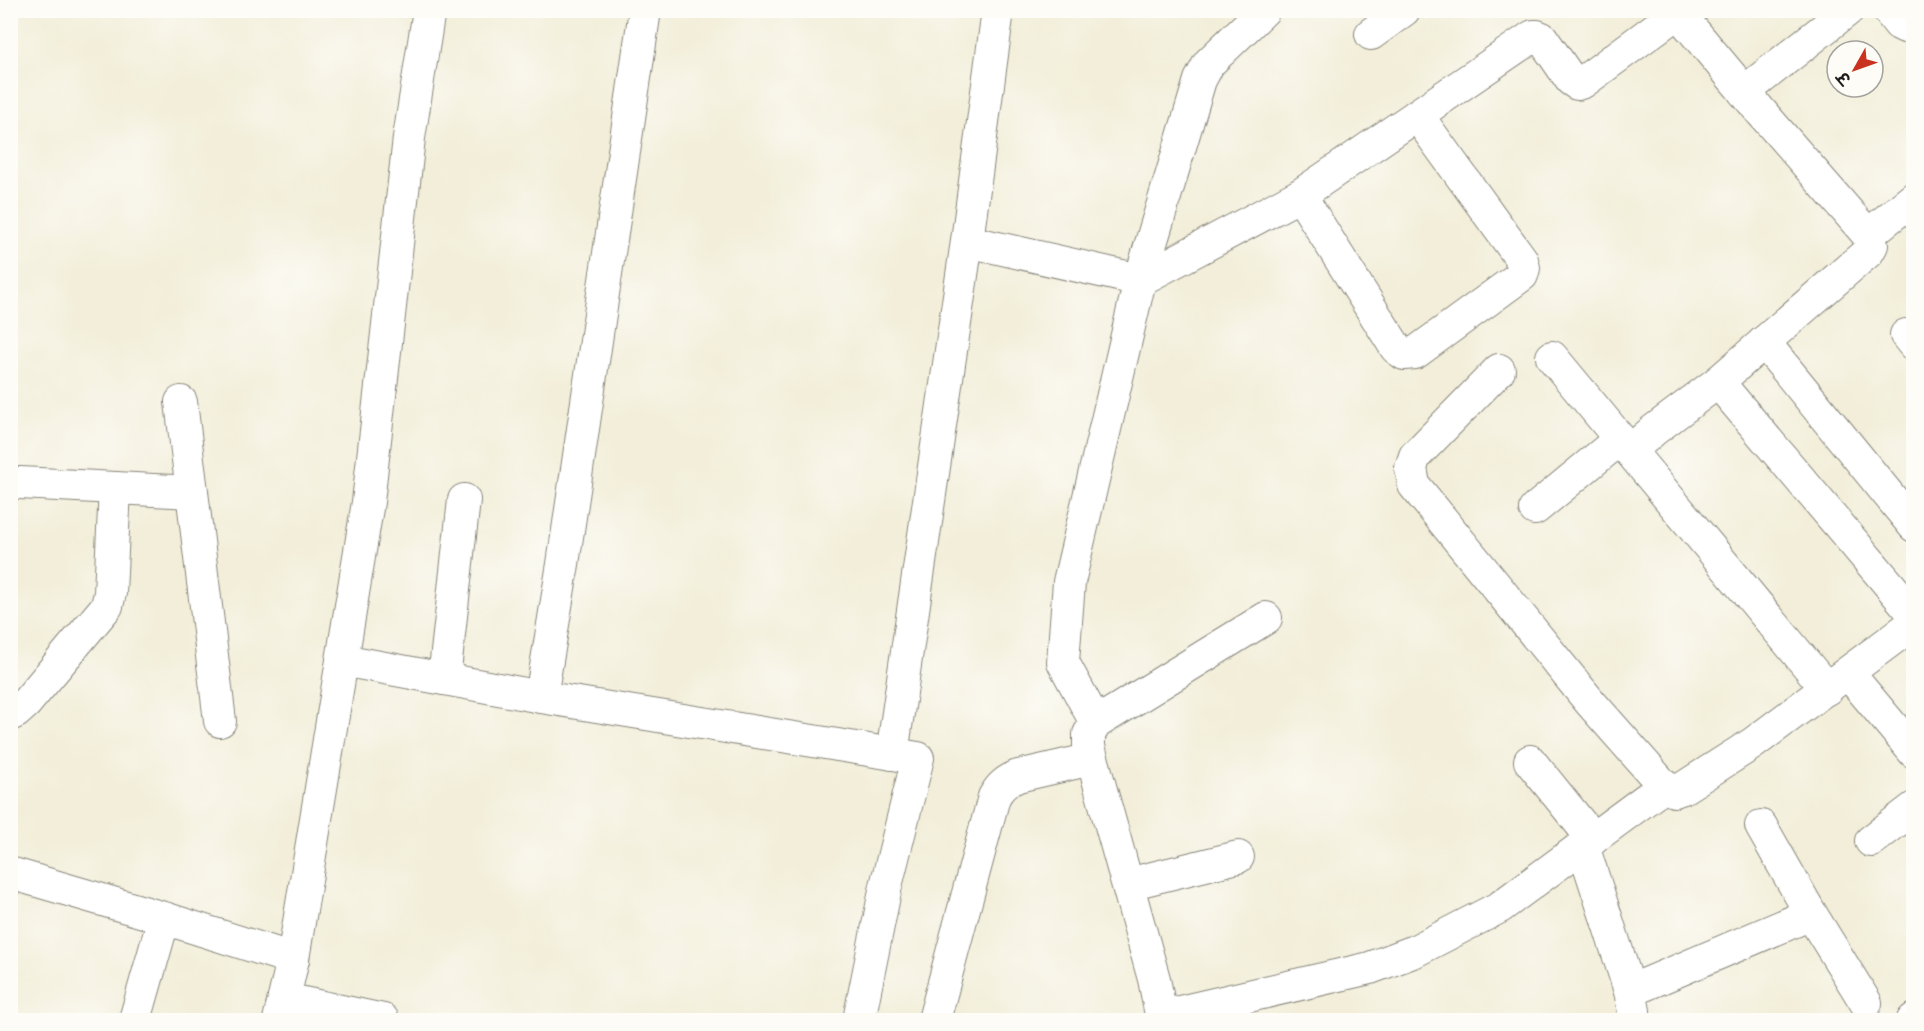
<svg xmlns="http://www.w3.org/2000/svg" width="1924" height="1031" viewBox="0 0 1924 1031" font-family="Itim,'Playpen Sans Deva',sans-serif">
  <style>
    .lines { fill: none; stroke-linecap: round; stroke-linejoin: round }
    .minor-casing { stroke: #87857a; stroke-width: 34 }
    .minor { stroke: #fff; stroke-width: 32 }
  </style>
  <rect width="100%" height="100%" fill="#fdfcf7"/>
  <filter id="ink" filterUnits="userSpaceOnUse"><feTurbulence type="fractalNoise" baseFrequency=".0167" numOctaves="2"/><feDisplacementMap in="SourceGraphic" scale="12" xChannelSelector="R" yChannelSelector="G"/><feConvolveMatrix kernelMatrix="1 2 1 2 8 2 1 2 1" color-interpolation-filters="sRGB"/></filter>
  <filter id="wash" filterUnits="userSpaceOnUse"><feTurbulence type="fractalNoise" baseFrequency=".008" numOctaves="4" result="noise"/><feDisplacementMap in="SourceGraphic" scale="24" xChannelSelector="R" yChannelSelector="G"/><feGaussianBlur stdDeviation="1.35" result="paint"/><feColorMatrix in="noise" values="0 0 0 0 0 0 0 0 0 0 0 0 0 0 0 0 0 1.4 0 .05"/><feComposite in="paint" operator="in"/></filter>
  <g filter="url(#wash)">
    <rect width="100%" height="100%" fill="#f2eed9"/>
  </g>
  <g filter="url(#ink)">
    <g class="lines">
      <g class="minor-casing">
        <g id="minor">
          <polyline points="1888,10 1899,24 1905,27 1914,23"/>
          <polyline points="1371,34 1404,10"/>
          <polyline points="1744,92 1848,10"/>
          <polyline points="1300,195 1396,348 1404,354 1415,353 1522,275 1524,268 1522,260 1417,115"/>
          <polyline points="1868,235 1914,198"/>
          <polyline points="967,241 1140,280 1300,195 1533,36 1537,36 1542,38 1571,80 1577,84 1583,82 1678,12"/>
          <polyline points="1906,335 1914,345"/>
          <polyline points="1764,342 1914,526"/>
          <polyline points="1552,357 1827,689"/>
          <polyline points="1499,370 1415,456 1411,468 1414,485 1590,702 1664,786 1674,791 1683,788 1752,744 1914,623"/>
          <polyline points="1718,382 1914,614"/>
          <polyline points="181,402 220,721"/>
          <polyline points="1630,451 1654,430 1718,382 1868,252 1872,245 1868,235 1762,113 1676,10"/>
          <polyline points="20,483 192,492"/>
          <polyline points="1535,509 1620,439"/>
          <polyline points="342,660 541,697 918,758 886,886 859,1020"/>
          <polyline points="1848,673 1914,752"/>
          <polyline points="444,679 464,500"/>
          <polyline points="541,697 563,564 645,10"/>
          <polyline points="10,715 16,712 26,703 107,606 110,593 115,488"/>
          <polyline points="1096,723 1063,662 1069,582 1140,280 1200,80 1209,63 1264,10"/>
          <polyline points="892,754 967,241 998,10"/>
          <polyline points="1530,761 1593,839"/>
          <polyline points="1761,826 1811,914 1866,1003"/>
          <polyline points="1871,841 1914,808"/>
          <polyline points="1583,846 1630,991 1634,1011 1633,1020"/>
          <polyline points="10,873 164,918 293,959"/>
          <polyline points="1128,884 1238,857"/>
          <polyline points="1630,991 1811,914"/>
          <polyline points="284,999 383,1020"/>
          <polyline points="1162,1016 1370,968 1415,951 1500,907 1664,786"/>
          <polyline points="135,1020 164,918"/>
          <polyline points="279,1020 293,959 368,502 409,138 429,10"/>
          <path d="M934,1020L994,797C1000,786 1006,781 1018,776L1092,759"/>
          <polyline points="1162,1020 1154,979 1089,747 1089,734 1096,723 1266,618"/>
          <polyline points="1913,1020 1914,1020"/>
        </g>
      </g>
      <use href="#minor" class="minor"/>
    </g>
  </g>
  <rect width="1924" height="1031" fill="none" stroke="#fdfcf7" stroke-width="36"/>
  <g transform="translate(1855 69) rotate(230)"><circle r="28" fill="#fdfcf7" stroke="#a3a29f" stroke-width="1.5"/>
  <path d="M0-4.5L10 22L0 15L-10 22Z" fill="#c8321e"/>
  <text y="-9" font-size="16" font-weight="bold" text-anchor="middle" fill="#1c1c1c">उ</text>
  </g>
</svg>
